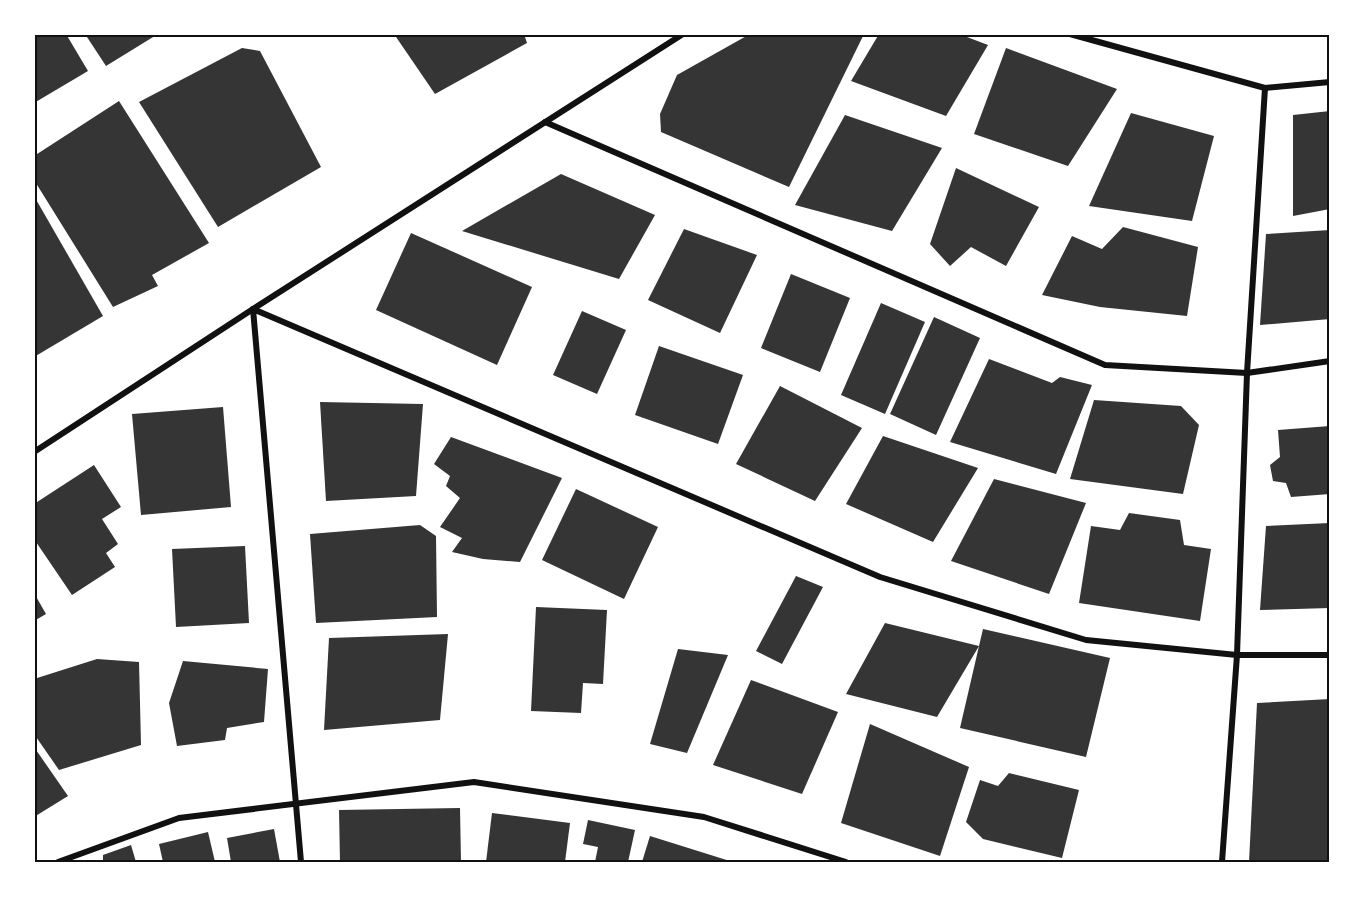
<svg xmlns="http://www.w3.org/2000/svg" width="1364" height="897" viewBox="0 0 1364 897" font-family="Barlow,sans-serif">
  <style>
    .building { fill: #353535 }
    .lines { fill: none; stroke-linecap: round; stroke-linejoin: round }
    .minor { stroke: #111; stroke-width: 6 }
    .neatline { fill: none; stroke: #111; stroke-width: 2 }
  </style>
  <rect width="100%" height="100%" fill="#fff"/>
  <g class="building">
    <polygon points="34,34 66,34 88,71 34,103"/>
    <polygon points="85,34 158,34 106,66"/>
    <polygon points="394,34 524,34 527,43 435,94"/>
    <polygon points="750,34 864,34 789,187 661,132 660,114 677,75"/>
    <polygon points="879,34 959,34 988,45 946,116 851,81"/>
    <polygon points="242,48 260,51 321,167 218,227 139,102"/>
    <polygon points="1006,48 1117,89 1068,166 974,134"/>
    <polygon points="119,101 209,243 152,275 158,286 113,307 34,180 34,156"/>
    <polygon points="1330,111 1330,209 1293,216 1293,115"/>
    <polygon points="1131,113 1214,136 1192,221 1089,206"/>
    <polygon points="845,115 942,148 892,231 795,205"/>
    <polygon points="956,168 1039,207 1006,266 971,247 950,266 930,244"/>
    <polygon points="561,174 655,215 619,279 462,231"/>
    <polygon points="34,196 103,316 34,357"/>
    <polygon points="1123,227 1198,247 1187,316 1100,307 1042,295 1072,236 1102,249"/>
    <polygon points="684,229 757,255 720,333 648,300"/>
    <polygon points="1330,230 1330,319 1260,325 1266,234"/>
    <polygon points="411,233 532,287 497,365 376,310"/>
    <polygon points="791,274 850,298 820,372 761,348"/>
    <polygon points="881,303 925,322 885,414 841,395"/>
    <polygon points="582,311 626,330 597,394 553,375"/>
    <polygon points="934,317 980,338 936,435 890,414"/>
    <polygon points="659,346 743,375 718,444 635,415"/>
    <polygon points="989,359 1052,383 1060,377 1092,385 1056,474 950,442"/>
    <polygon points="780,386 862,428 815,501 736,464"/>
    <polygon points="1094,400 1181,406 1199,425 1183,494 1070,479"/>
    <polygon points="320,402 423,404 416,496 326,501"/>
    <polygon points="223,407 231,507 141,515 132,414"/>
    <polygon points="1330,426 1330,494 1291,497 1286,483 1273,481 1270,465 1280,457 1278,430"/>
    <polygon points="883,436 978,468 933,542 846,504"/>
    <polygon points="451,437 562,478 520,562 483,559 452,552 462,538 440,527 460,498 446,486 450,476 434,464"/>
    <polygon points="94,465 121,507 102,519 118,544 106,553 115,567 72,595 34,539 34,504"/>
    <polygon points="994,479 1086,503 1049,594 951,561"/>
    <polygon points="576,489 658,527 624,599 542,560"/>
    <polygon points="1129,513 1180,520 1184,545 1211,549 1200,621 1079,603 1091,526 1120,530"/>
    <polygon points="1330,523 1330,608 1260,610 1266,526"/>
    <polygon points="420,525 436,536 437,617 316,623 310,534"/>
    <polygon points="245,546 249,623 176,627 172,549"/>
    <polygon points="796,576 823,587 782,664 756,651"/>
    <polygon points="34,593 46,614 34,621"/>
    <polygon points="536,607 607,610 603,684 583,683 581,713 531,711"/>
    <polygon points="885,623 979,646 983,629 1110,658 1086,757 960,728 979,646 937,717 846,694"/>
    <polygon points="448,634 440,720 324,730 329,638"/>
    <polygon points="678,649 728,655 687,753 650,744"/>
    <polygon points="97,659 139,662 141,745 59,770 34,734 34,679"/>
    <polygon points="183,661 268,669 264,722 227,728 225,740 177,746 169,703"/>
    <polygon points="751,680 838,712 802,794 713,765"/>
    <polygon points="1330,699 1330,862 1249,862 1257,703"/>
    <polygon points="870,724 969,767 940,856 841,823"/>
    <polygon points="34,747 68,796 34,817"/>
    <polygon points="1009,773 1079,790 1062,858 983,839 966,822 980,780 998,786"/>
    <polygon points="460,808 461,862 340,862 339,810"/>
    <polygon points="492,813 570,823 565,862 486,862"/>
    <polygon points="588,820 635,830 628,862 595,862 598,847 583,844"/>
    <polygon points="274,829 280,862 231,862 227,838"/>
    <polygon points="208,832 215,862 163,862 159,844"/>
    <polygon points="650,836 733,862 642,862"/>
    <polygon points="131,845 136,862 97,862 103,860 103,855"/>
  </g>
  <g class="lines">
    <g class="minor">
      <polyline points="1070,34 1265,88 1330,82"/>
      <polyline points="545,122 1105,365 1247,373 1330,361"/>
      <polyline points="34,452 253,309 683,34"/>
      <polyline points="58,862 179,818 474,782 704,817 846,862"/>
      <polyline points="301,862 253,309 880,577 1086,640 1237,655 1330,655"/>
      <polyline points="1222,862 1237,655 1247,373 1265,88"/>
    </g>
  </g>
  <rect width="1364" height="897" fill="none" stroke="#ffffff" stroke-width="72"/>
  <rect x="36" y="36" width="1292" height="825" class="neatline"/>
</svg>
